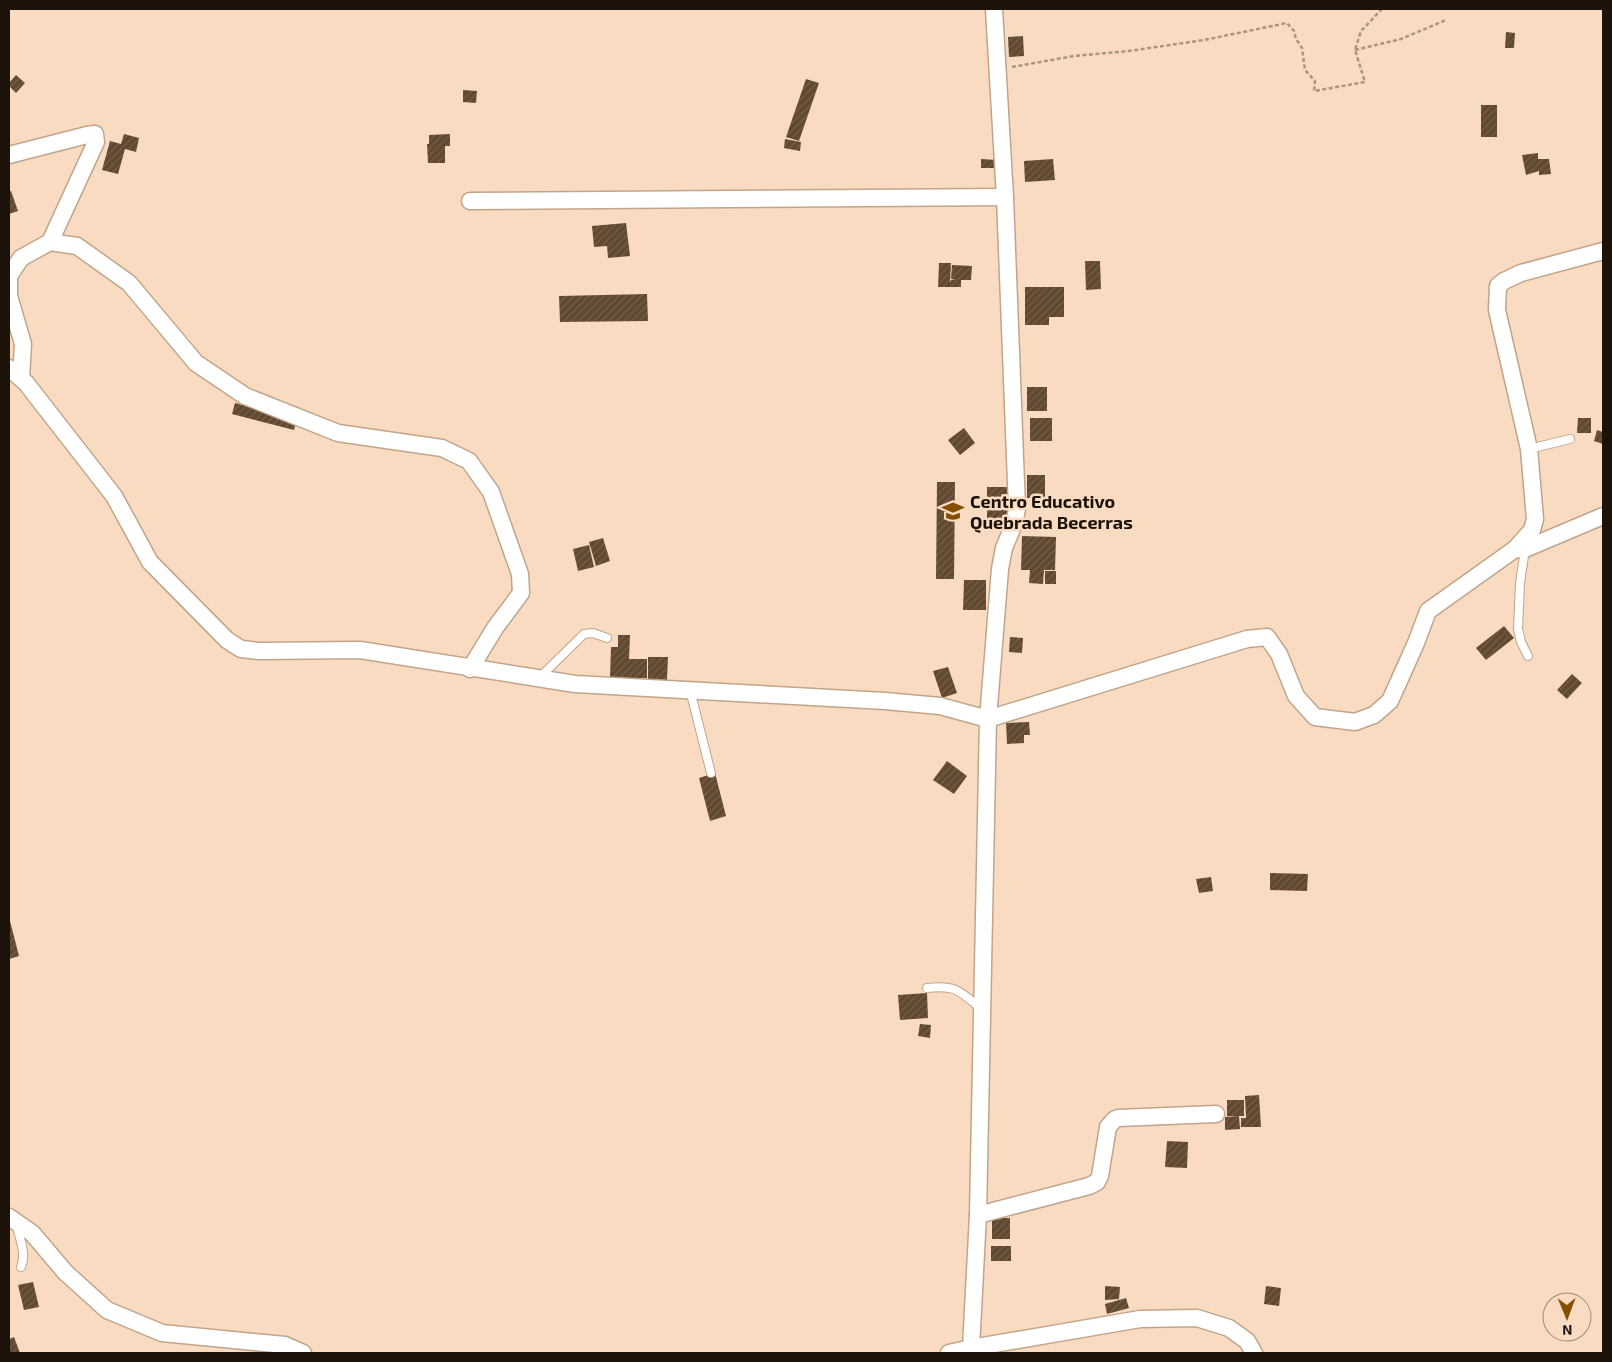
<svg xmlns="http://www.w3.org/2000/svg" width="1612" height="1362" viewBox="0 0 1612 1362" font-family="'Exo 2',sans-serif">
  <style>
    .building { fill: url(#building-hatch) }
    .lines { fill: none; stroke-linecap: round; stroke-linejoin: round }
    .service-casing { stroke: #c1a58b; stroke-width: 10 }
    .minor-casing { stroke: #c1a58b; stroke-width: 19 }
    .path { stroke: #ab957f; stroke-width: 2.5; stroke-dasharray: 4 2.5; stroke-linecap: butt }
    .service { stroke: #fff; stroke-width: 8 }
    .minor { stroke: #fff; stroke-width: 16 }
    .labels { text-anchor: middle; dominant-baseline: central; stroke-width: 5; stroke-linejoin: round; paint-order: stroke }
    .poi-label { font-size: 18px; font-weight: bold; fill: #1c1208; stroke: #f8dbc0; text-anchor: start }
  </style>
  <defs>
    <pattern id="building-hatch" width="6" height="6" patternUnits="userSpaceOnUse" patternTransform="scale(1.25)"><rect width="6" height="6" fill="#614931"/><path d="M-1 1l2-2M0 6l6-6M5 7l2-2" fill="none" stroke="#735f4b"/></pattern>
  </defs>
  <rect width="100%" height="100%" fill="#f8dbc0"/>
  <g class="building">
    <polygon points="1506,32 1515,33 1514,48 1505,48"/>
    <polygon points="1023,36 1024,56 1009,57 1008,37"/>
    <polygon points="16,75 25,83 16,93 9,86 9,83"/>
    <polygon points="806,79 819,83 799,141 786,137"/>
    <polygon points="463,90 477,91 476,103 463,102"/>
    <rect x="1481" y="105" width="16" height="32"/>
    <polygon points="124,134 139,138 136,152 125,149 118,174 102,170 110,141 121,144"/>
    <polygon points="450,134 450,146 445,146 445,163 428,163 427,144 429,144 429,135"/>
    <polygon points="785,139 801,142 800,151 784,148"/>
    <polygon points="1538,153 1538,159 1549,159 1551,174 1539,175 1539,171 1526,175 1522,155"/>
    <polygon points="981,159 997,160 997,168 981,168"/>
    <polygon points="1053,159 1055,180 1025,182 1024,161"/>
    <polygon points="9,191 11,191 18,211 9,214"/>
    <polygon points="626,223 630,256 608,258 607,246 594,247 592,226"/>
    <polygon points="1085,261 1100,261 1101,289 1086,290"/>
    <polygon points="939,263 951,263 950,283 951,280 956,280 951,279 952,265 972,266 971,280 961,280 961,287 938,287"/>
    <polygon points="1025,287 1064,287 1064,317 1049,317 1049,325 1025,325"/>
    <polygon points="647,294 648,321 560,322 559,296"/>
    <rect x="1027" y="387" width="20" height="24"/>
    <polygon points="235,403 297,419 294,430 232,414"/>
    <rect x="1030" y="418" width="22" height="23"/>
    <polygon points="1578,418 1591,418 1591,433 1577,433"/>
    <polygon points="964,428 975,443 960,455 948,440"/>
    <polygon points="1597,430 1603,432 1603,444 1594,441"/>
    <rect x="1027" y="475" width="18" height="23"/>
    <polygon points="937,482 955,482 954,579 936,579"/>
    <rect x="987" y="487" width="25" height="33"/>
    <polygon points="1022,536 1056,537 1055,570 1044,570 1043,584 1029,583 1030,570 1021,570"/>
    <polygon points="603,538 610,561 596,566 589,542"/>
    <polygon points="589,545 594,567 578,571 573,549"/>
    <rect x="1045" y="571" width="11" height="13"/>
    <polygon points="964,580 986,580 986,610 963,610"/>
    <polygon points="1504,626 1514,638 1486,660 1476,648"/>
    <polygon points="618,635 630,635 629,659 647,659 647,678 610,678 611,647 618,647"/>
    <polygon points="1010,637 1023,638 1022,653 1009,652"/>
    <polygon points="648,657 668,657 667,680 648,680"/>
    <polygon points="948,667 957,693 942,698 933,671"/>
    <polygon points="1572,674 1582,683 1567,699 1557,690"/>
    <polygon points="1029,722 1030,735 1024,735 1024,743 1007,744 1006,723"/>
    <polygon points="947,761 967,776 954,794 933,780"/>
    <polygon points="715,773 726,816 710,821 699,778"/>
    <polygon points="1270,873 1308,874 1307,891 1270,890"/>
    <polygon points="1211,877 1213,891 1199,893 1196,879"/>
    <polygon points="9,917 19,956 9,959"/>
    <polygon points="927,993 928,1018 900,1020 898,995"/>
    <polygon points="920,1024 931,1025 930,1038 918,1036"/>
    <polygon points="1259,1095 1261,1127 1241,1127 1241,1118 1246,1118 1245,1096"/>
    <rect x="1227" y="1100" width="17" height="16"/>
    <polygon points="1239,1116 1240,1129 1225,1130 1225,1117"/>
    <polygon points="1167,1141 1188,1142 1187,1168 1165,1167"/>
    <rect x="992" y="1218" width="18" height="21"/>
    <rect x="991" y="1246" width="20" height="15"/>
    <polygon points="33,1282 39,1307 24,1310 18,1285"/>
    <polygon points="1105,1286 1120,1287 1119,1299 1105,1300"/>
    <polygon points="1266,1286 1281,1288 1279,1306 1264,1304"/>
    <polygon points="1126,1298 1129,1308 1107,1314 1105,1304"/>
    <polygon points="14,1337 20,1353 9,1353 9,1339"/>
  </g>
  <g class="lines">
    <g class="service-casing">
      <g id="service">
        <polyline points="1529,449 1570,439"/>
        <polyline points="1525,549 1520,583 1518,629 1521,642 1528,656"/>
        <polyline points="540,677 584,634 593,633 607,638"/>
        <polyline points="690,690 711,773"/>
        <path d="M927,988C957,985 960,991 981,1009"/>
        <path d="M16,1223C19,1237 27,1254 21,1267"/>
      </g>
    </g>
    <g class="minor-casing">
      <g id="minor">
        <polyline points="9,155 87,135 95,134 96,142 50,242 21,258 9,276 9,296 23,344 21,378"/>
        <polyline points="470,201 1005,197"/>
        <polyline points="50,242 77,246 129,283 196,363 245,396 338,433 442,448 469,461 491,492 520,574 521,593 495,628 470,669"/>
        <polyline points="9,368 26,383 114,496 150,562 227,640 241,649 259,651 360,650 575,684 885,701 940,706 988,719 1247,639 1267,637 1279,654 1296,696 1315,717 1355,722 1374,715 1390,701 1416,643 1428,611 1515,549 1532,530 1535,519 1529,449 1497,310 1498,286 1504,281 1521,273 1603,251"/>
        <polyline points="1515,549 1525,549 1603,516"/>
        <polyline points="978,1215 1089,1186 1097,1182 1100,1176 1108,1127 1114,1120 1118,1118 1216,1114"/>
        <polyline points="9,1217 32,1233 65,1272 107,1310 162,1333 285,1345 303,1353"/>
        <polyline points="971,1348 978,1215 988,719 1000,569 1004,548 1014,524 1017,509 1005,197 994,9"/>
        <polyline points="949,1353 971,1348 1140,1319 1197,1318 1229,1328 1247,1341 1254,1353"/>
      </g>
    </g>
    <g class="path">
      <polyline points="1355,50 1401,39 1446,20"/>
      <polyline points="1012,67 1074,56 1129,51 1204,40 1287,23 1294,31 1296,39 1302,48 1305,70 1315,81 1314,91 1365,82 1355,50 1361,31 1382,9"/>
    </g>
    <use href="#service" class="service"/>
    <use href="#minor" class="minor"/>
  </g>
  <defs>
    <g id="school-bare" transform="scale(1.725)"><path d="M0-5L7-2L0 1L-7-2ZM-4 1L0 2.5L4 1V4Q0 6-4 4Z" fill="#854e00" stroke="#f8dbc0" stroke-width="2.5" paint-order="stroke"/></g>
  </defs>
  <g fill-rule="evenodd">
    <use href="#school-bare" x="953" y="511"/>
  </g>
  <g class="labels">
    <g class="poi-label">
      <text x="970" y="501">Centro Educativo<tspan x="970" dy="21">Quebrada Becerras</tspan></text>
    </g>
  </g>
  <rect width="1612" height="1362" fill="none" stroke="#1c1208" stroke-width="20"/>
  <g transform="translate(1567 1317) rotate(179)"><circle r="24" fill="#f8dbc0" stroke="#a08b76"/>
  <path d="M0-4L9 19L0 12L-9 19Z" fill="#854e00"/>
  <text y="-8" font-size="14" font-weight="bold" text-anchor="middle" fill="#1c1208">N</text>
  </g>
</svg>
